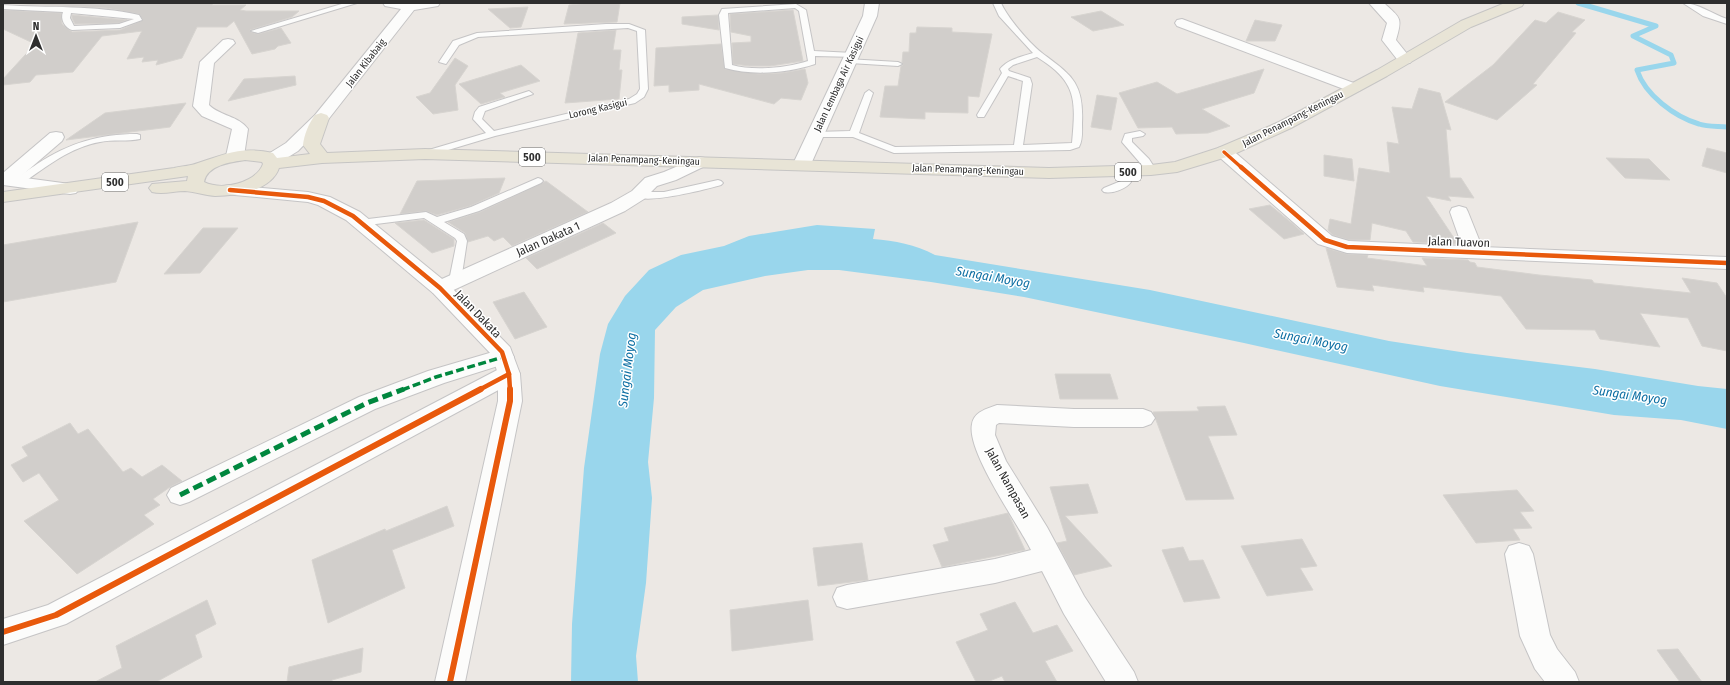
<svg xmlns="http://www.w3.org/2000/svg" width="1730" height="685" viewBox="0 0 1730 685" font-family="'Fira Sans Condensed',sans-serif">
  <style>
    .water { fill: #99d6ec }
    .lines { fill: none; stroke-linecap: round; stroke-linejoin: round }
    .stream { stroke: #99d6ec; stroke-width: 5 }
    .building { fill: #d1cecb; stroke: #d7d4d0 }
    .lane-casing { stroke: #c5c4c5; stroke-width: 2 }
    .street-casing { stroke: #c5c4c5; stroke-width: 2 }
    .secondary-casing { stroke: #c5c4c5; stroke-width: 2 }
    .primary-casing { stroke: #c6c5c4; stroke-width: 2 }
    .lane { fill: #fcfcfb; fill-rule: evenodd }
    .street { fill: #fcfcfb; fill-rule: evenodd }
    .secondary { fill: #fcfcfb; fill-rule: evenodd }
    .primary { fill: #e8e4d6; fill-rule: evenodd }
    .quiet-far1 { stroke: #00873e; stroke-width: 3.5; stroke-dasharray: 8 3.5; stroke-linecap: butt }
    .quiet { stroke: #00873e; stroke-width: 5; stroke-dasharray: 10 5; stroke-linecap: butt }
    .cycleway-far2-casing { stroke: #fff; stroke-width: 5 }
    .cycleway-far1-casing { stroke: #fff; stroke-width: 7 }
    .cycleway-casing { stroke: #fff; stroke-width: 8 }
    .cycleway-far2 { stroke: #e8590c; stroke-width: 3.5 }
    .cycleway-far1 { stroke: #e8590c; stroke-width: 4.5 }
    .cycleway { stroke: #e8590c; stroke-width: 6 }
    .labels { text-anchor: middle; dominant-baseline: central; stroke-width: 3; stroke-linejoin: round; paint-order: stroke }
    .far-street-label { font-size: 10px; fill: #2e2e2e; stroke: #fff }
    .shield { fill: #fff; stroke: #6d6d6d; stroke-width: 1 }
    .shield-label { font-size: 11px; font-weight: bold; fill: #2e2e2e }
    .street-label { font-size: 12px; fill: #2e2e2e; stroke: #fff }
    .water-label { font-size: 13px; font-style: italic; fill: #0d6fa3; stroke: #fff }
  </style>
  <rect width="100%" height="100%" fill="#ece8e4"/>
  <path class="water" d="M817,225L875,229L873,239C895,241 915,244 935,255L1150,290L1389,341L1467,353L1595,369L1698,386L1727,389V429L1681,420L1614,415L1440,386L1244,343L1024,297L931,282L839,270H808L765,276L703,290L676,307L655,330L654,398L648,462L652,498L646,583L636,656L638,682H571L572,624L584,468L600,354L608,324L625,296L649,270L681,255L724,246L749,236Z"/>
  <g class="lines">
    <path class="stream" d="M1578,3L1656,26L1633,36L1671,55L1674,63L1637,70C1645,95 1675,117 1699,124C1708,127 1718,126 1727,127"/>
  </g>
  <g class="building">
    <polygon points="3,3 214,3 212,5 246,5 240,10 246,11 299,11 292,17 250,30 251,32 258,34 281,28 291,43 278,46 275,49 252,54 234,21 227,27 197,27 182,58 156,65 158,60 142,62 144,57 127,59 142,31 102,36 73,72 36,75 30,82 3,85 3,79 36,43 33,43 3,29 3,10 61,13 62,24 72,32 120,30 143,20 139,14 106,8"/>
    <polygon points="590,3 620,3 617,22 564,24 569,5"/>
    <polygon points="528,7 521,27 510,28 488,9"/>
    <polygon points="793,10 803,61 770,66 750,66 733,64 732,43 751,42 751,36 731,32 730,14"/>
    <polygon points="1101,11 1124,25 1093,31 1071,17"/>
    <polygon points="1558,12 1585,20 1572,32 1576,33 1533,84 1537,85 1497,120 1445,102 1493,65 1535,20 1546,23"/>
    <polygon points="72,15 127,20 119,23 75,24 72,18"/>
    <polygon points="718,15 719,30 682,24 682,17"/>
    <polygon points="1255,20 1282,25 1275,41 1246,41"/>
    <polygon points="917,27 952,28 952,32 992,34 979,97 968,96 968,113 925,112 925,119 880,117 885,86 898,86 901,66 903,65 902,62 903,52 909,52 910,33 916,33"/>
    <polygon points="616,30 613,50 621,50 619,70 622,70 619,99 565,103 578,33"/>
    <polygon points="721,44 725,69 758,74 782,73 805,69 808,83 801,100 781,98 774,104 699,84 699,90 669,92 669,85 654,86 656,48"/>
    <polygon points="455,58 468,66 455,85 458,110 433,114 416,97 430,93"/>
    <polygon points="521,65 540,81 500,93 505,97 481,104 459,84"/>
    <polygon points="1264,69 1254,93 1202,109 1230,126 1208,133 1176,134 1172,127 1138,128 1119,93 1157,82 1177,94"/>
    <polygon points="295,76 296,85 228,101 244,79"/>
    <polygon points="1419,88 1440,93 1451,130 1446,129 1450,178 1461,178 1474,198 1448,196 1451,201 1426,196 1458,244 1413,242 1406,231 1372,223 1370,240 1349,240 1333,235 1328,230 1330,219 1351,224 1359,168 1390,173 1387,142 1399,144 1392,107 1412,109"/>
    <polygon points="1097,95 1117,98 1111,130 1091,127"/>
    <polygon points="186,103 170,127 66,140 105,113"/>
    <polygon points="1707,148 1727,153 1727,173 1702,166"/>
    <polygon points="1324,155 1352,159 1354,181 1324,176"/>
    <polygon points="1606,158 1649,159 1670,180 1625,178"/>
    <polygon points="505,178 499,193 470,206 437,215 426,211 400,214 417,181"/>
    <polygon points="546,181 588,212 512,246 503,237 494,241 488,236 468,242 465,233 448,222 480,212"/>
    <polygon points="1270,205 1293,224 1304,234 1284,239 1249,209"/>
    <polygon points="424,220 454,239 454,246 432,253 395,223"/>
    <polygon points="138,222 116,282 3,302 3,245"/>
    <polygon points="603,223 616,233 537,269 526,258"/>
    <polygon points="203,228 238,228 200,273 164,274"/>
    <polygon points="1326,248 1347,254 1368,255 1367,258 1427,266 1422,258 1468,260 1470,262 1475,263 1477,267 1539,275 1592,280 1594,283 1691,293 1682,278 1717,283 1727,298 1727,351 1702,346 1688,318 1640,313 1660,347 1600,339 1595,330 1526,329 1501,296 1423,287 1424,292 1372,285 1374,291 1337,287"/>
    <polygon points="524,292 547,327 515,339 493,302"/>
    <polygon points="1055,374 1110,374 1118,399 1060,399"/>
    <polygon points="1225,406 1237,435 1208,436 1234,499 1186,500 1153,412 1199,411 1197,407"/>
    <polygon points="70,423 78,434 88,429 123,472 131,468 142,477 162,465 182,481 170,487 153,499 160,505 144,515 154,524 77,574 24,521 59,500 39,473 23,482 11,465 28,456 22,447"/>
    <polygon points="1088,484 1098,513 1065,516 1112,566 1074,575 1057,543 1067,541 1050,487"/>
    <polygon points="1517,490 1534,511 1520,512 1532,528 1513,529 1520,540 1476,543 1443,495"/>
    <polygon points="447,506 454,526 392,550 405,588 328,623 312,560 385,529 386,531"/>
    <polygon points="1008,513 1025,550 942,567 933,545 949,541 944,528"/>
    <polygon points="1302,539 1317,566 1300,568 1313,590 1267,596 1241,546"/>
    <polygon points="862,543 868,580 818,586 813,548"/>
    <polygon points="1183,547 1189,561 1203,560 1220,598 1184,602 1162,550"/>
    <polygon points="207,600 216,624 195,635 202,657 156,682 95,682 122,668 116,646"/>
    <polygon points="808,600 813,640 732,651 730,610"/>
    <polygon points="1015,602 1033,633 1057,625 1073,651 1045,661 1057,682 1005,682 1002,676 987,682 976,682 956,642 988,630 980,614"/>
    <polygon points="363,648 361,672 332,680 332,682 287,682 289,667"/>
    <polygon points="1678,649 1702,682 1680,682 1657,650"/>
  </g>
  <g class="lines">
    <g class="lane-casing">
      <g id="lane">
        <polygon points="345,3 357,3 258,33 251,31"/>
        <path d="M993,3H1001C1007,17 1029,43 1042,53C1071,75 1084,82 1082,123C1082,130 1083,140 1079,147L1070,150L894,153L853,137H813V133L816,132L850,131L865,93L869,90L873,93L859,133L895,147L1014,145L1023,81L1008,76L984,117H978L977,115L1002,73L1000,69C1008,59 1021,57 1033,53L999,16ZM1037,57C1077,82 1076,99 1072,143L1023,145L1032,84L1030,78L1009,71L1008,69L1013,65Z"/>
        <path d="M1683,3C1697,3 1713,14 1727,19V24L1703,16Z"/>
        <path d="M796,4L806,10L814,51L853,53H856V57L815,56V64C788,73 752,76 725,68L719,15L722,9ZM795,8L799,11L808,61C787,68 753,71 732,65L728,13Z"/>
        <path d="M3,5C48,8 95,5 139,15L142,20L120,28L72,30C65,28 60,19 63,12L3,9ZM71,13L134,19L119,24L74,26L70,18Z"/>
        <polygon points="606,24 629,24 645,30 648,89 644,97 635,103 495,136 428,156 422,156 422,152 486,133 473,119 475,112 479,107 526,92 529,91 533,94 485,111 482,119 494,131 629,99 637,94 640,89 637,31 628,28 478,37 459,45 446,64 439,62 453,41 477,33"/>
        <polygon points="847,59 898,62 902,64 898,66 850,63 847,63"/>
        <polygon points="1140,131 1145,134 1143,136 1132,138 1132,142 1149,159 1156,170 1154,172 1148,172 1122,142 1125,134"/>
        <path d="M137,134L140,135V139C127,142 113,139 100,142C71,147 47,166 23,183H17L15,181C21,174 30,169 37,164C69,143 99,134 137,134Z"/>
        <path d="M1123,169L1128,172L1131,182C1126,189 1112,194 1104,192L1102,190L1104,188L1121,181L1118,172Z"/>
        <polygon points="538,178 541,179 543,181 541,183 479,211 444,222 464,234 467,241 461,281 455,284 449,281 457,241 455,238 424,218 360,226 355,223 360,220 426,212 437,217 471,207"/>
        <path d="M718,180L721,181L723,183L721,185C707,189 643,206 633,195L638,192H664Z"/>
      </g>
    </g>
    <g class="street-casing">
      <g id="street">
        <polygon points="865,3 879,3 877,16 811,164 808,168 802,169 796,168 793,164 863,16"/>
        <path d="M1369,3H1384C1400,18 1403,17 1396,40L1412,60L1410,63H1400L1382,40L1387,23Z"/>
        <polygon points="1182,19 1359,85 1362,88 1359,91 1349,91 1177,26 1175,23 1177,20"/>
        <path d="M228,39L233,40L235,43L214,63L209,105C220,116 239,116 248,129L244,156L241,160L235,161L229,160L226,156L232,129L202,116L193,106L200,62L223,40Z"/>
        <polygon points="56,132 62,133 64,137 62,141 12,184 3,185 3,173 50,133"/>
        <polygon points="1224,147 1230,148 1332,236 1349,241 1462,246 1450,212 1452,208 1459,206 1466,208 1468,212 1482,247 1727,257 1727,269 1347,253 1318,244 1218,156 1215,152 1218,148"/>
        <polygon points="699,157 705,158 708,162 705,166 676,180 657,186 644,199 625,211 447,293 440,294 433,293 430,288 433,283 611,203 632,191 645,178 664,172"/>
        <polygon points="503,349 511,352 514,357 511,362 444,383 375,409 189,502 180,505 171,502 167,495 171,488 359,397 428,371"/>
        <polygon points="509,366 517,368 520,374 517,380 66,624 3,645 3,619 48,605 501,368"/>
        <path d="M997,405L1074,409H1143L1151,412L1155,418L1151,424L1143,427H1074L999,423L996,425L995,435L1006,461L1047,527L1084,596L1134,672L1138,682H1106L1064,614L1042,571L995,583L847,609L837,606L833,597L837,588L847,585L995,559L1031,550C1018,524 966,451 972,424C974,412 986,409 997,405Z"/>
        <polygon points="1519,543 1529,546 1533,554 1550,635 1557,649 1575,672 1579,682 1545,682 1535,669 1520,636 1505,554 1509,546"/>
      </g>
    </g>
    <g class="secondary-casing">
      <g id="secondary">
        <polygon points="383,3 440,3 438,6 414,10 327,121 298,151 277,164 271,165 265,164 262,160 265,156 286,143 315,115 401,9 385,6"/>
        <polygon points="3,175 70,184 76,185 79,189 76,193 70,194 3,185"/>
        <polygon points="230,185 308,192 330,197 360,212 447,283 510,347 520,374 522,401 465,682 435,682 498,401 498,374 492,355 433,293 346,220 318,205 308,202 224,194 221,190 224,186"/>
      </g>
    </g>
    <g class="primary-casing">
      <path id="primary" d="M1505,3H1524L1522,6L1471,27L1387,76L1291,128L1230,156L1177,172L1151,175L1049,178L425,159L322,163L279,168C271,191 236,196 215,196C205,195 195,192 185,191C174,191 163,195 152,192L149,188L152,184L187,181L188,176L3,202V192L174,168C182,166 191,166 198,163C226,154 242,146 273,153L277,158L310,154L303,145C304,135 309,123 315,115L321,113L327,115L329,118L320,144L327,153L425,149L1049,168L1151,165L1175,162L1218,148L1279,122L1377,70L1461,21ZM245,160L262,162L263,164C256,183 222,191 204,182C207,165 231,162 245,160Z"/>
    </g>
    <use href="#lane" class="lane"/>
    <use href="#street" class="street"/>
    <use href="#secondary" class="secondary"/>
    <use href="#primary" class="primary"/>
    <polyline class="quiet-far1" points="402,390 436,377 503,357"/>
    <polyline class="quiet" points="180,495 367,403 404,389"/>
    <g class="cycleway-far2-casing">
      <polyline id="cycleway-far2" points="1224,152 1242,168"/>
    </g>
    <g class="cycleway-far1-casing">
      <g id="cycleway-far1">
        <polyline points="1241,167 1325,240 1347,247 1727,263"/>
        <polyline points="230,190 308,197 324,201 353,216 440,288 502,352 509,374 510,390"/>
        <polyline points="479,390 509,374"/>
      </g>
    </g>
    <g class="cycleway-casing">
      <g id="cycleway">
        <polyline points="3,632 56,615 481,389"/>
        <polyline points="450,682 510,401 510,389"/>
      </g>
    </g>
    <use href="#cycleway-far2" class="cycleway-far2"/>
    <use href="#cycleway-far1" class="cycleway-far1"/>
    <use href="#cycleway" class="cycleway"/>
  </g>
  <g class="labels">
    <g class="far-street-label">
      <text transform="translate(366 63) rotate(-52)">Jalan Kibabaig</text>
      <text transform="translate(839 84) rotate(-65)">Jalan Lembaga Air Kasigui</text>
      <text transform="translate(598 109) rotate(-13)">Lorong Kasigui</text>
      <text transform="translate(1293 119) rotate(-27)">Jalan Penampang-Keningau</text>
      <text transform="translate(644 160) rotate(2)">Jalan Penampang-Keningau</text>
      <text transform="translate(968 170) rotate(2)">Jalan Penampang-Keningau</text>
    </g>
    <g class="shield">
      <rect x="519" y="148" width="26" height="18" rx="3"/>
      <rect x="1115" y="163" width="26" height="18" rx="3"/>
      <rect x="102" y="173" width="26" height="18" rx="3"/>
    </g>
    <g class="shield-label">
      <text x="532" y="157">500</text>
      <text x="1128" y="172">500</text>
      <text x="115" y="182">500</text>
    </g>
    <g class="street-label">
      <text transform="translate(548 239) rotate(-24)">Jalan Dakata 1</text>
      <text transform="translate(1459 242) rotate(2)">Jalan Tuavon</text>
      <text transform="translate(478 314) rotate(46)">Jalan Dakata</text>
      <text transform="translate(1008 483) rotate(61)">Jalan Nampasan</text>
    </g>
    <g class="water-label">
      <text transform="translate(993 277) rotate(10)">Sungai Moyog</text>
      <text transform="translate(1311 340) rotate(11)">Sungai Moyog</text>
      <text transform="translate(627 370) rotate(-83)">Sungai Moyog</text>
      <text transform="translate(1630 395) rotate(8)">Sungai Moyog</text>
    </g>
  </g>
  <rect width="1730" height="685" fill="none" stroke="#2e2e2e" stroke-width="8"/>
  <g transform="translate(36 36)" stroke="#ffffff" stroke-width="3" paint-order="stroke">
  <path d="M0-3L7 15L0 10L-7 15Z" fill="#2e2e2e"/>
  <text y="-6" font-size="11" font-weight="bold" text-anchor="middle" fill="#2e2e2e">N</text>
  </g>
</svg>
